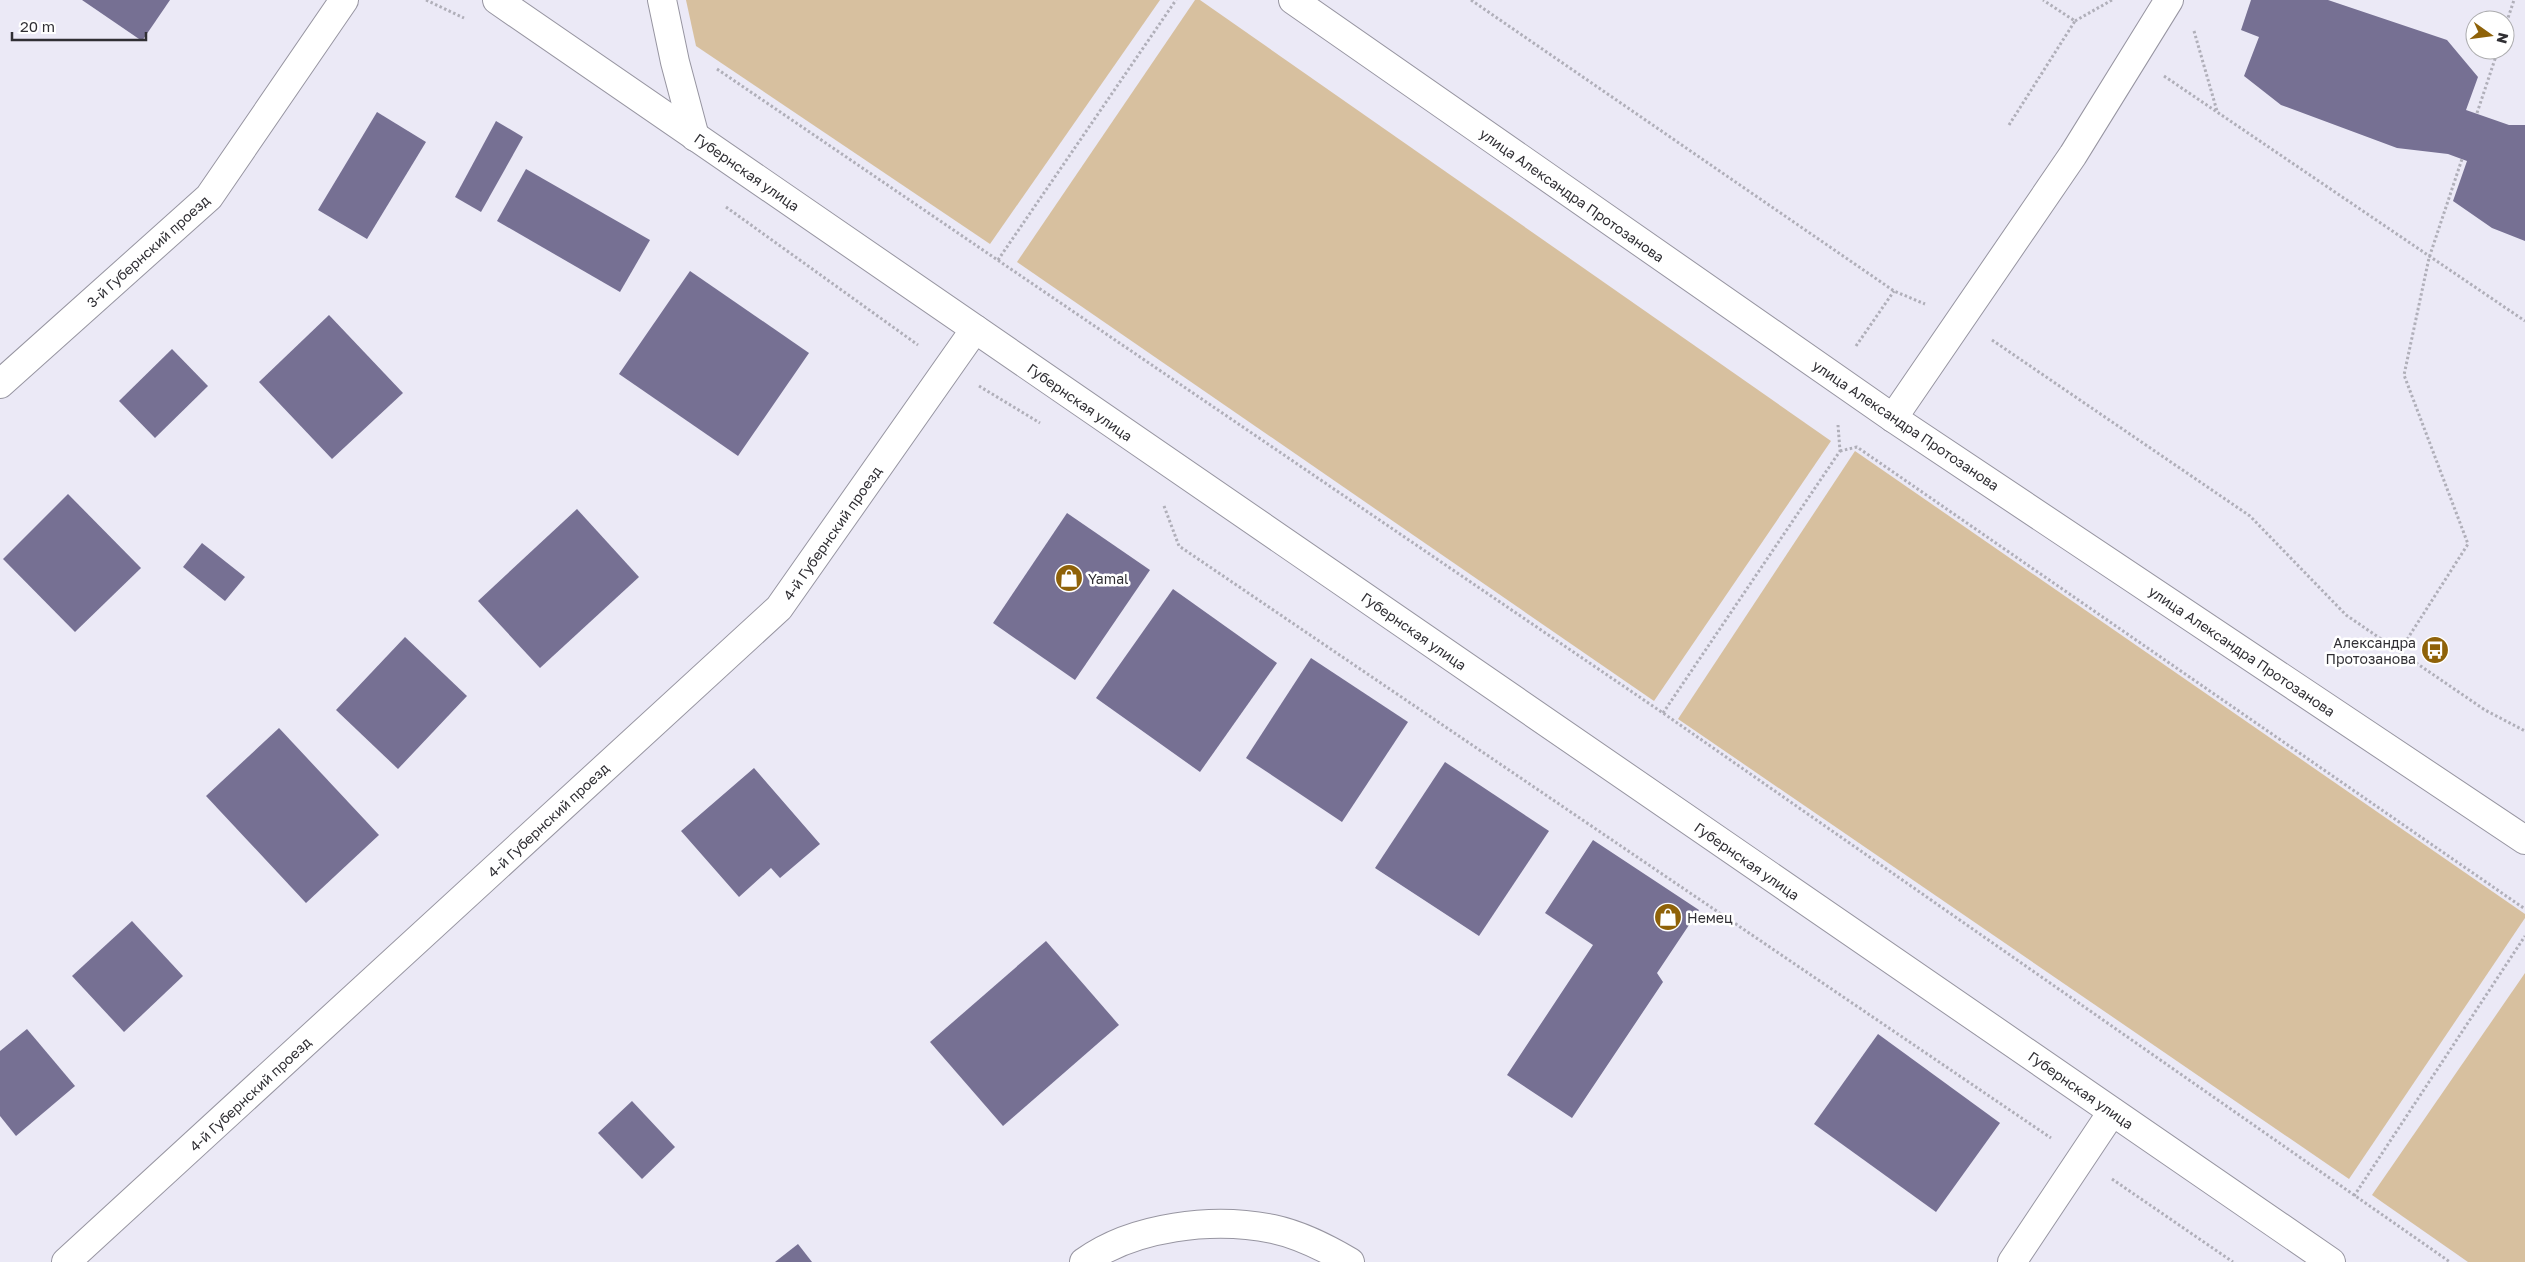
<svg xmlns="http://www.w3.org/2000/svg" width="2525" height="1262" viewBox="0 0 2525 1262" font-family="'Golos Text',sans-serif">
  <style>
    .green { fill: #d7c09f }
    .building { fill: #767093 }
    .lines { fill: none; stroke-linecap: round; stroke-linejoin: round }
    .minor-casing { stroke: #9795a1; stroke-width: 30 }
    .path { stroke: #b0afb9; stroke-width: 3; stroke-dasharray: 2.5 2.5; stroke-linecap: butt }
    .minor { stroke: #fff; stroke-width: 28 }
    .labels { text-anchor: middle; dominant-baseline: central; stroke-width: 5; stroke-linejoin: round; paint-order: stroke }
    .street-label { font-size: 14px; fill: #302f34; stroke: #fff }
    .poi-label { font-size: 14px; fill: #302f34; stroke: #fff; text-anchor: start }
  </style>
  <rect width="100%" height="100%" fill="#ebe9f6"/>
  <g class="green">
    <polygon points="686,0 1160,0 990,244 696,46"/>
    <polygon points="1195,0 1200,0 1831,441 1654,701 1017,262"/>
    <polygon points="1855,451 2525,914 2525,918 2349,1179 1678,719"/>
    <polygon points="2525,973 2525,1262 2468,1262 2372,1195"/>
  </g>
  <g class="building">
    <polygon points="82,0 170,0 142,41"/>
    <polygon points="2251,0 2328,0 2447,40 2478,77 2466,110 2509,125 2525,125 2525,241 2492,228 2453,201 2467,161 2448,154 2397,148 2281,105 2244,76 2259,37 2241,30"/>
    <polygon points="377,112 426,142 367,239 318,210"/>
    <polygon points="496,121 523,137 481,212 455,197"/>
    <polygon points="526,169 650,240 620,292 497,221"/>
    <polygon points="690,271 809,353 738,456 619,374"/>
    <polygon points="329,315 403,393 332,459 259,382"/>
    <polygon points="172,349 208,386 155,438 119,401"/>
    <polygon points="68,494 141,568 75,632 3,559"/>
    <polygon points="577,509 639,577 540,668 478,601"/>
    <polygon points="1067,513 1150,570 1075,680 993,623"/>
    <polygon points="202,543 245,577 225,601 183,567"/>
    <polygon points="1173,589 1277,663 1200,772 1096,698"/>
    <polygon points="405,637 467,696 398,769 336,710"/>
    <polygon points="1311,658 1408,722 1342,822 1246,758"/>
    <polygon points="279,728 379,835 306,903 206,796"/>
    <polygon points="1445,762 1549,831 1479,936 1375,868"/>
    <polygon points="754,768 820,844 780,878 771,868 739,897 681,831"/>
    <polygon points="1593,840 1699,910 1657,973 1663,982 1572,1118 1507,1075 1593,945 1545,913"/>
    <polygon points="132,921 183,976 124,1032 72,976"/>
    <polygon points="1046,941 1119,1025 1003,1126 930,1042"/>
    <polygon points="27,1029 75,1086 16,1136 0,1116 0,1051"/>
    <polygon points="1878,1034 2000,1123 1936,1212 1814,1124"/>
    <polygon points="632,1101 675,1147 642,1179 598,1133"/>
    <polygon points="798,1244 812,1262 775,1262"/>
  </g>
  <g class="lines">
    <g class="minor-casing">
      <g id="minor">
        <polyline points="497,0 2331,1262"/>
        <polyline points="662,0 675,62 695,137"/>
        <polyline points="1293,0 1893,418 2525,840"/>
        <polyline points="0,384 209,197 344,0"/>
        <polyline points="1893,418 2073,155 2169,0"/>
        <polyline points="66,1262 779,608 975,329"/>
        <path d="M1084,1262C1134,1226 1213,1217 1273,1229C1301,1235 1326,1248 1350,1262"/>
        <polyline points="2012,1262 2112,1112"/>
      </g>
    </g>
    <g class="path">
      <polyline points="426,0 464,18"/>
      <polyline points="1471,0 1894,291 1925,304"/>
      <polyline points="2075,21 2112,0"/>
      <polyline points="2505,27 2514,0"/>
      <polyline points="2194,31 2217,111"/>
      <polyline points="717,69 1663,713 2450,1262"/>
      <polyline points="2164,76 2525,321"/>
      <polyline points="2477,113 2498,50"/>
      <polyline points="2009,125 2075,21 2043,0"/>
      <polyline points="726,207 918,345"/>
      <polyline points="998,260 1176,0"/>
      <polyline points="1992,340 2250,516 2346,615 2485,710 2525,731"/>
      <polyline points="1856,346 1894,291"/>
      <polyline points="979,386 1040,423"/>
      <polyline points="1840,451 1857,447 2525,909"/>
      <polyline points="1164,506 1179,546 2051,1138"/>
      <polyline points="2399,652 2468,544 2404,375 2429,258 2462,159"/>
      <polyline points="1663,713 1840,451 1838,425"/>
      <polyline points="2112,1179 2233,1262"/>
      <polyline points="2354,1196 2525,936"/>
    </g>
    <use href="#minor" class="minor"/>
  </g>
  <defs>
    <g id="shop-disc" transform="scale(1.4375)"><circle r="9.5" fill="#8f6209" stroke="#fff"/><path d="M-5-2.5h2.3a2.7 3.5 0 0 1 5.4 0H5L5.5 6h-11ZM-1.5-2.5h3a1.5 2.3 0 0 0-3 0Z" fill="#fff"/></g>
    <g id="bus-disc" transform="scale(1.4375)"><circle r="9.5" fill="#8f6209" stroke="#fff"/><path d="M-5-6H5V4H4V6H2V4H-2V6H-4V4H-5ZM-3.5-4V0h7V-4ZM-3.5 1.2v1.5H-2V1.2ZM2 1.2v1.5H3.5V1.2Z" fill="#fff"/></g>
  </defs>
  <g fill-rule="evenodd">
    <use href="#shop-disc" x="1069" y="578"/>
    <use href="#bus-disc" x="2435" y="650"/>
    <use href="#shop-disc" x="1668" y="917"/>
  </g>
  <g class="labels">
    <g class="street-label">
      <text transform="translate(747 172) rotate(35)">Губернская улица</text>
      <text transform="translate(1572 195) rotate(35)">улица Александра Протозанова</text>
      <text transform="translate(148 251) rotate(-42)">3-й Губернский проезд</text>
      <text transform="translate(1080 402) rotate(35)">Губернская улица</text>
      <text transform="translate(1906 425) rotate(34)">улица Александра Протозанова</text>
      <text transform="translate(832 533) rotate(-55)">4-й Губернский проезд</text>
      <text transform="translate(1414 631) rotate(35)">Губернская улица</text>
      <text transform="translate(2242 651) rotate(34)">улица Александра Протозанова</text>
      <text transform="translate(548 820) rotate(-43)">4-й Губернский проезд</text>
      <text transform="translate(1747 861) rotate(35)">Губернская улица</text>
      <text transform="translate(2081 1090) rotate(35)">Губернская улица</text>
      <text transform="translate(250 1094) rotate(-43)">4-й Губернский проезд</text>
    </g>
    <g class="poi-label">
      <text x="1088" y="578">Yamal</text>
      <text x="2416" y="642" text-anchor="end">Александра<tspan x="2416" dy="16">Протозанова</tspan></text>
      <text x="1687" y="917">Немец</text>
    </g>
  </g>
  <g transform="translate(2490 35) rotate(104)"><circle r="24" fill="#ffffff" stroke="#acacae"/>
  <path d="M0-4L9 19L0 12L-9 19Z" fill="#8f6209"/>
  <text y="-8" font-size="14" font-weight="bold" text-anchor="middle" fill="#302f34">N</text>
  </g>
  <path d="M12 32v8h134v-8" fill="none" stroke="#302f34" stroke-width="2.5"/>
  <text x="20" y="32" font-size="15" fill="#302f34" stroke="#ffffff" stroke-width="4" paint-order="stroke">20 m</text>
</svg>
